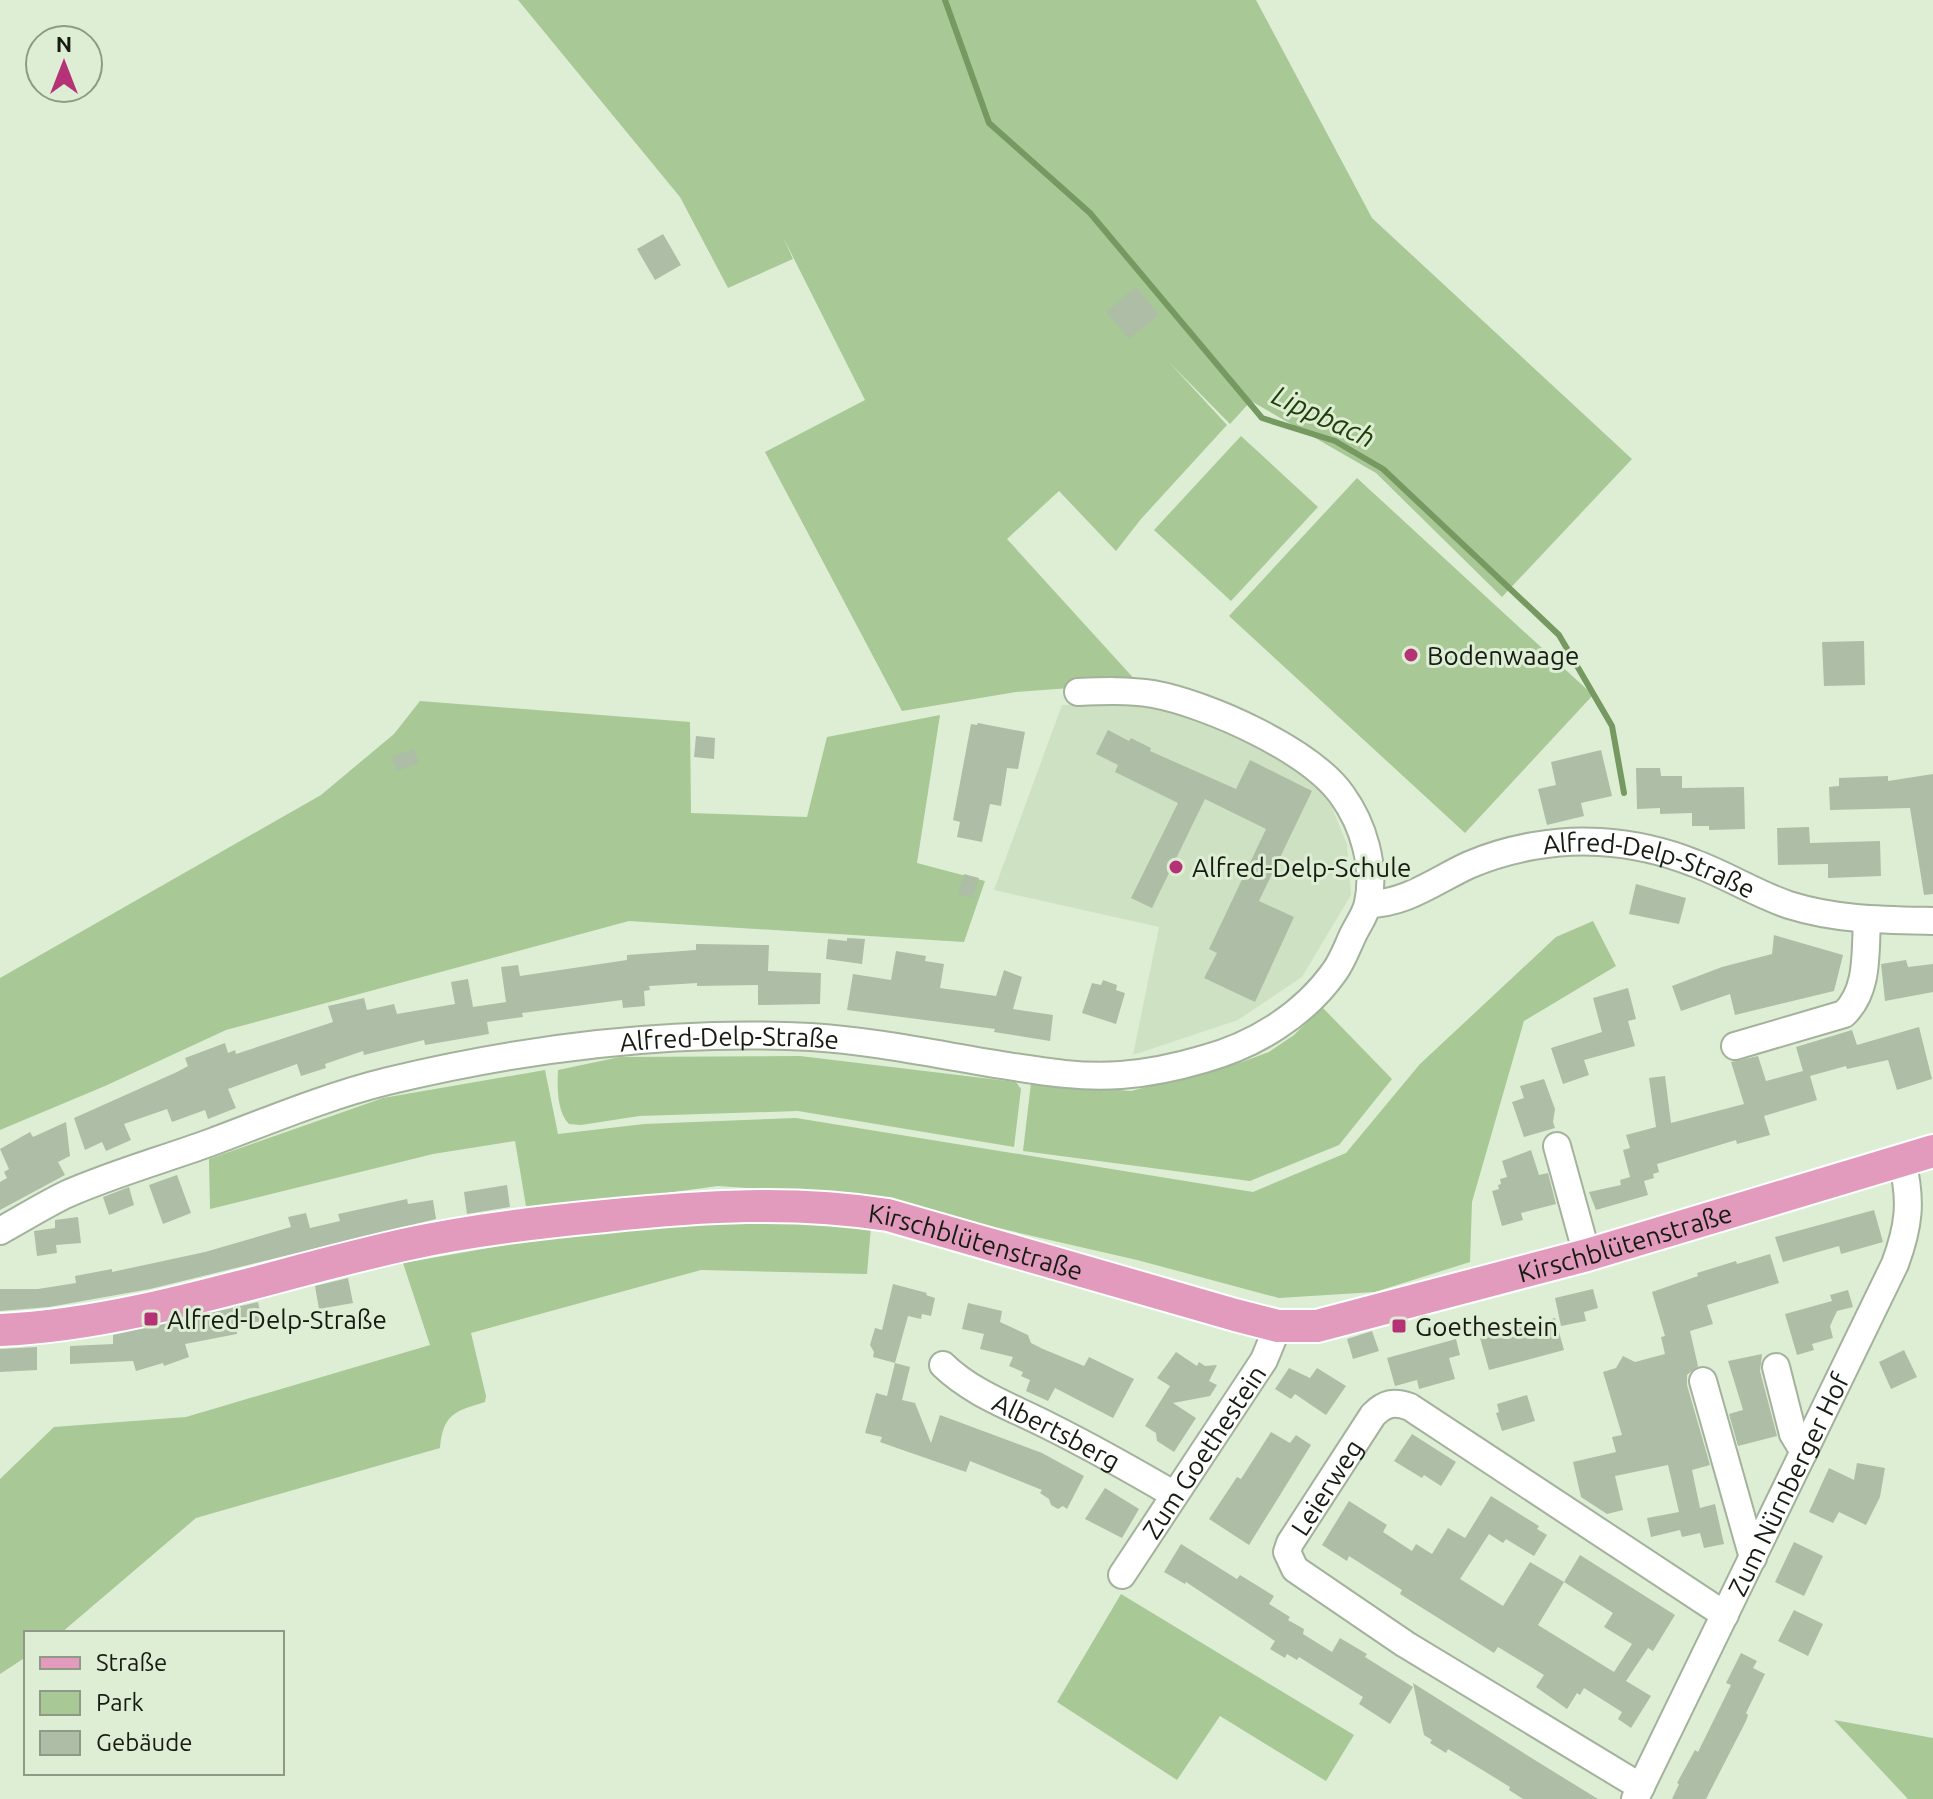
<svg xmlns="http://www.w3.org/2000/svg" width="1933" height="1799" viewBox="0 0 1933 1799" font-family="Ubuntu,sans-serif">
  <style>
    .built { fill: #cee2c3 }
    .green { fill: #a8c896 }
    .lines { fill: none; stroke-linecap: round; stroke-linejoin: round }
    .stream { stroke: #769961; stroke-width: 6 }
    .building { fill: #aebda6; fill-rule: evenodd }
    .minor-casing { stroke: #a3b29b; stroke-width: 30 }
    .major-casing { stroke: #fff; stroke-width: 36 }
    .minor { stroke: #fff; stroke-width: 26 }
    .major { stroke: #e29bbd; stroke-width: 32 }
    .poi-dot { fill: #b63277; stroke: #deeed5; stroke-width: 3 }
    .labels { text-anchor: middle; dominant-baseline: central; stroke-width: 6; stroke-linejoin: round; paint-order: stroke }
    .poi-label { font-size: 26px; fill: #171c13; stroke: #deeed5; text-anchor: start }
    .street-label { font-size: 26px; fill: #171c13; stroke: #deeed5 }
    .water-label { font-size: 28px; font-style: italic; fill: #203e07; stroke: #deeed5 }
  </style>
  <rect width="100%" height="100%" fill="#deeed5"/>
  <polygon class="built" points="1145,704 1227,731 1321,781 1347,844 1351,895 1302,977 1238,1020 1133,1055 1159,927 994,890 1062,705"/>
  <g class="green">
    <polygon points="518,0 1256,0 1372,218 1632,459 1502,597 1376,473 1251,401 1230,424 1168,361 1227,425 1141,519 1116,551 1059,491 1007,539 1138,683 1016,692 902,711 765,452 865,400 783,237 793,259 728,288 680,197"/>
    <polygon points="1241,436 1318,507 1231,601 1154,530"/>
    <polygon points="1357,478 1593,695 1465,833 1229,616"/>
    <polygon points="420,701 690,722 691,813 807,817 827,737 940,715 917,863 985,881 964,942 629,921 226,1030 105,1086 0,1130 0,978 321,795 394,734"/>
    <polygon points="1593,921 1616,966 1524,1021 1472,1202 1470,1262 1375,1292 1279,1298 1137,1260 859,1196 718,1186 527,1212 515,1141 433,1154 210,1209 209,1159 383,1098 545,1070 558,1134 644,1124 796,1118 1253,1192 1346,1153 1420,1064 1556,937"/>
    <polygon points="1322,1007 1392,1079 1339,1145 1250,1181 1023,1151 1031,1083 1131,1091 1242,1062 1269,1052 1294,1035"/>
    <path d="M800,1056L1016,1082L1021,1089L1014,1147L798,1111L639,1116L581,1125L569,1124C557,1112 557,1087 558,1070L620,1057Z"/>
    <path d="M739,1219L871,1227L867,1274L701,1270L471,1333L486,1396L485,1402C455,1411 443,1414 440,1448L196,1518L61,1633H26V1657L0,1674V1479L54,1427L186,1417L430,1345L403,1263L562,1235Z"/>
    <polygon points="1121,1594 1354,1735 1326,1781 1220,1716 1177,1780 1057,1702"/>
    <polygon points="1834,1720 1933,1738 1933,1799 1908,1799"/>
  </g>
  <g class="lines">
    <polyline class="stream" points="945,0 989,123 1090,213 1262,418 1335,441 1383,469 1559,635 1612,726 1624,793"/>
  </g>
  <g class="building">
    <polygon points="663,234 681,265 655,280 637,249"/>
    <polygon points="1136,287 1159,315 1129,339 1106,312"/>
    <polygon points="1864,641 1865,685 1824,686 1822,642"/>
    <polygon points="978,723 1025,732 1018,769 1007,768 1001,806 990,804 982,842 957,837 960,822 953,820 971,724 977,725"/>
    <polygon points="1108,730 1129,741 1131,738 1151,748 1150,751 1236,789 1250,760 1312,791 1259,901 1294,917 1255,1002 1204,978 1217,953 1209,949 1266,829 1205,799 1152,908 1131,898 1178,803 1115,772 1118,765 1096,754"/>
    <polygon points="696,736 715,738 714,759 694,757"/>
    <polygon points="414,749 419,764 396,771 391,756"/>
    <polygon points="1601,750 1612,796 1581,803 1584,816 1547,825 1538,789 1556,785 1551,762"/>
    <polygon points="1636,768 1660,768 1661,776 1682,776 1682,788 1744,787 1745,829 1709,830 1709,826 1692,826 1692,813 1660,814 1660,808 1637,809"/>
    <polygon points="1933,774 1933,894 1924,895 1910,808 1830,810 1829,787 1839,786 1839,778 1888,776 1888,781"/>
    <polygon points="1809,827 1810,843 1880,841 1881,876 1828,878 1828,864 1778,865 1777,828"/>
    <polygon points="964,874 979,878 973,898 958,894"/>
    <polygon points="1636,884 1686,898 1679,924 1629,914"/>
    <polygon points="1774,935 1843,955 1834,991 1735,1015 1730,994 1681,1011 1672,986 1722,967 1772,954"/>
    <polygon points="847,938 865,939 862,964 826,959 828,939 847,941"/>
    <polygon points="696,944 769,945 768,971 821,973 820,1004 758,1005 758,985 697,986 697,983 649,986 650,990 644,991 645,1006 623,1008 622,1000 522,1013 523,1017 487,1022 489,1034 425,1045 424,1040 364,1055 363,1051 325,1064 326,1068 301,1076 297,1064 228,1089 236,1108 208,1119 205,1110 172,1122 167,1109 124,1124 131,1140 106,1151 102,1142 85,1150 74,1118 177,1072 188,1066 185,1058 225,1043 228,1053 235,1050 236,1054 333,1022 328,1006 364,998 367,1010 394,1004 397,1014 455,1004 451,982 468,979 473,1007 506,1002 501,967 518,965 520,976 627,960 627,955 696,950"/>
    <polygon points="896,951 926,956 925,961 944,964 940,988 996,996 1004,970 1022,977 1013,1009 1053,1015 1050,1041 994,1032 995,1029 847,1010 853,974 891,980"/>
    <polygon points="1906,960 1908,967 1933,964 1933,992 1885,1001 1881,964"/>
    <polygon points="1103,980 1117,985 1116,990 1125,993 1116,1024 1082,1013 1092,983 1101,985"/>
    <polygon points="1628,988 1636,1019 1628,1021 1635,1046 1584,1060 1589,1075 1563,1084 1551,1048 1602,1032 1593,998"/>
    <polygon points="1919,1027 1932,1079 1897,1090 1888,1060 1847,1069 1846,1066 1810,1076 1817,1100 1764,1116 1770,1135 1737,1144 1736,1140 1657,1164 1659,1172 1653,1174 1654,1178 1644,1181 1648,1195 1596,1210 1589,1192 1621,1185 1620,1180 1630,1177 1623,1150 1630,1148 1626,1135 1656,1127 1649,1078 1665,1076 1671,1123 1744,1104 1731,1062 1758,1056 1766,1081 1803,1071 1796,1047 1852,1030 1857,1045"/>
    <polygon points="1544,1079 1555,1109 1553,1122 1555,1128 1524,1137 1512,1102 1524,1098 1520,1086"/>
    <polygon points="66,1122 70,1156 58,1162 65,1175 0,1210 0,1182 7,1178 4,1172 9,1169 0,1149 30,1132 33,1137"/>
    <polygon points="1531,1150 1539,1175 1548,1173 1556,1204 1521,1213 1523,1220 1502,1226 1492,1191 1499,1189 1498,1185 1501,1184 1500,1179 1507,1177 1502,1161"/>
    <polygon points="177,1175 191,1213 163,1224 149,1185"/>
    <polygon points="507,1185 510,1207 467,1214 464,1192"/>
    <polygon points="129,1187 134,1205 109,1215 103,1197"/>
    <polygon points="407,1199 408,1204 433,1200 436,1219 150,1289 49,1307 0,1311 0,1289 38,1289 76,1283 75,1276 112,1269 112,1272 205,1252 291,1227 288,1217 306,1213 310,1228 340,1221 338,1214"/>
    <polygon points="1874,1210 1883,1242 1841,1254 1839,1246 1783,1262 1775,1237"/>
    <polygon points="78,1217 81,1243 56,1245 57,1253 37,1256 34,1231 55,1228 55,1220"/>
    <polygon points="1770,1254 1779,1283 1707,1305 1713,1324 1690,1331 1698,1366 1687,1375 1687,1385 1710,1465 1692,1470 1700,1508 1715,1504 1724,1544 1704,1548 1700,1533 1682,1537 1680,1530 1651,1537 1647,1518 1679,1512 1668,1465 1615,1476 1623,1510 1607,1514 1581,1497 1573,1462 1616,1452 1612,1437 1622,1435 1603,1372 1616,1368 1623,1356 1635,1362 1665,1354 1661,1337 1665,1336 1652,1292 1698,1276 1697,1273 1736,1261 1737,1264"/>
    <polygon points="348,1278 353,1303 319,1309 315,1286"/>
    <polygon points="893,1284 927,1293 926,1295 935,1298 931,1316 922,1314 921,1319 908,1316 895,1363 873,1357 874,1352 870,1345 875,1328 882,1330"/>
    <polygon points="1593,1289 1598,1308 1584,1312 1586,1321 1561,1326 1555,1298"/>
    <polygon points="1848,1290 1853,1307 1837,1311 1830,1326 1833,1338 1812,1344 1814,1350 1797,1355 1785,1314 1832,1301 1830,1295"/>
    <polygon points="258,1302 262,1321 236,1326 237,1334 185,1344 189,1357 164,1366 163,1363 136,1371 133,1361 70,1364 70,1346 113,1344 113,1335"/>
    <polygon points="968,1303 1002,1311 1000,1322 1028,1335 1031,1343 1043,1349 1084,1366 1089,1357 1134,1379 1113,1418 1055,1388 1048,1401 1026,1391 1030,1380 1021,1376 1023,1372 1009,1366 1013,1357 980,1349 984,1334 962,1329"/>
    <polygon points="1555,1318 1564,1350 1489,1370 1480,1338"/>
    <polygon points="1372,1331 1379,1351 1353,1359 1347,1339"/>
    <polygon points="1456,1339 1460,1355 1449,1358 1455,1379 1419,1389 1417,1380 1395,1386 1387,1358"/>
    <polygon points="37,1347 37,1370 0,1372 0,1349"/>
    <polygon points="1904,1350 1917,1377 1891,1389 1879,1362"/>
    <polygon points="1176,1352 1197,1366 1199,1362 1205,1366 1217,1365 1209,1381 1217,1385 1210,1396 1173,1403 1196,1418 1174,1452 1157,1441 1156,1433 1145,1426 1170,1386 1157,1378"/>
    <polygon points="1762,1354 1760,1371 1777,1436 1738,1446 1729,1414 1743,1410 1728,1361"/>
    <polygon points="895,1363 910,1367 902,1400 915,1403 931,1443 940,1415 1042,1453 1084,1476 1067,1509 1063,1506 1058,1509 1051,1505 1049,1499 1040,1493 1042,1490 970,1461 966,1472 894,1447 880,1442 882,1437 865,1433 876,1393 887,1396"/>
    <polygon points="1289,1368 1310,1378 1317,1368 1346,1386 1326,1415 1295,1394 1291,1399 1275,1389"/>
    <polygon points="1527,1395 1535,1421 1502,1431 1496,1413 1499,1412 1497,1404"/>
    <polygon points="1271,1432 1290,1443 1296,1435 1311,1445 1249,1545 1209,1519 1237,1477 1241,1479"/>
    <polygon points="1412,1434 1456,1462 1441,1486 1424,1475 1422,1478 1394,1461"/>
    <polygon points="1857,1463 1885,1468 1880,1497 1866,1525 1839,1512 1833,1523 1809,1512 1829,1468 1854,1480"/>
    <polygon points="1105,1488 1139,1509 1122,1538 1085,1519"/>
    <path d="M1491,1496L1539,1526L1537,1529L1547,1535L1534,1556L1506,1539L1503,1543L1489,1534L1460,1579L1503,1606L1530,1562L1564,1582L1580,1555L1675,1615L1653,1651L1648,1648L1626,1681L1651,1696L1631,1728L1618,1719L1622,1712L1584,1688L1580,1695L1577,1693L1567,1709L1536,1687L1544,1675L1498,1647L1494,1653L1400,1594L1402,1590L1349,1556L1347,1561L1322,1545L1349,1501L1387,1525L1383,1532L1412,1551L1416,1544L1432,1554L1448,1528L1465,1538ZM1564,1582L1613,1613L1604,1627L1632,1644L1614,1672L1538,1625Z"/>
    <polygon points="1794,1542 1823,1556 1804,1596 1775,1582"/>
    <polygon points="1181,1544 1237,1579 1240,1575 1274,1596 1269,1604 1290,1617 1288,1620 1304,1629 1303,1634 1332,1652 1340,1638 1367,1654 1365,1657 1413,1687 1390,1724 1359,1704 1363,1697 1299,1657 1297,1660 1287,1654 1285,1658 1270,1649 1275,1641 1186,1582 1185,1584 1164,1572"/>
    <polygon points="1794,1610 1823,1624 1808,1656 1778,1641"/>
    <polygon points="1741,1653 1757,1661 1753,1668 1765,1674 1746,1713 1748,1715 1746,1721 1706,1799 1672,1799 1679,1784 1677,1783 1695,1750 1698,1752 1731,1685 1726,1683"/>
    <polygon points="1413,1683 1538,1762 1598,1799 1523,1799 1509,1790 1510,1787 1448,1749 1446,1753 1430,1743 1432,1740 1424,1735"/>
  </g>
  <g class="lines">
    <g class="minor-casing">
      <g id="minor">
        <path id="s1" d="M1368,904C1406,904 1436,880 1469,865C1508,848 1558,839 1600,842C1632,844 1664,851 1694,863C1727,875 1756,894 1789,905C1837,920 1883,920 1933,921"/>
        <path d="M1735,1046L1844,1014C1869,990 1865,953 1867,920"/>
        <polyline points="1557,1146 1587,1255"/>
        <path id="s2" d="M0,1231C22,1219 44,1205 67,1194C112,1174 162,1160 209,1143C268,1121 327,1096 388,1081C524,1048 671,1030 811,1037C875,1041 944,1056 1008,1066C1045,1072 1083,1078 1121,1075C1149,1073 1177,1067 1204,1059C1255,1045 1304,1015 1335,971C1342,961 1347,948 1352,937C1357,926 1366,914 1368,903C1376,866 1363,824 1342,795C1310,750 1208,704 1153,694C1128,690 1103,691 1078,692"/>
        <path id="s3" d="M943,1365C973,1394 1012,1407 1049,1426C1091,1447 1132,1470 1173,1494"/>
        <polyline points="1776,1367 1793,1434 1804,1452"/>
        <polyline points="1703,1381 1753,1558"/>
        <path id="s4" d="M1122,1575L1264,1360L1278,1326"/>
        <path id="s5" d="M1641,1787L1405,1644L1295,1569L1287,1552L1290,1543L1373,1415C1385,1403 1394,1401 1410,1407L1725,1615"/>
        <path id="s6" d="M1635,1799L1895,1264C1909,1226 1912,1201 1902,1161"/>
      </g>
    </g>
    <g class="major-casing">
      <g id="major">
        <path id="s7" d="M0,1330C136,1324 275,1273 408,1244C472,1230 540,1222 605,1216C702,1206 792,1200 888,1215L1235,1315L1278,1326H1317L1587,1255L1933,1151"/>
      </g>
    </g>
    <use href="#minor" class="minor"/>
    <use href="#major" class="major"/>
  </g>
  <g class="poi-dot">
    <circle cx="1411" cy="655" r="8"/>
    <circle cx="1176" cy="867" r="8"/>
    <rect x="143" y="1311" width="16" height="16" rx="4"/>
    <rect x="1391" y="1318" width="16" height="16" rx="4"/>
  </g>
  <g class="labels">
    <g class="poi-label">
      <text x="1427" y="655">Bodenwaage</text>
      <text x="1192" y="867">Alfred-Delp-Schule</text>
      <text x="167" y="1319">Alfred-Delp-Straße</text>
      <text x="1415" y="1326">Goethestein</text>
    </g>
    <g class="street-label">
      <text stroke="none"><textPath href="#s1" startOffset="296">Alfred-Delp-Straße</textPath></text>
      <text stroke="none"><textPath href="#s2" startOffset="762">Alfred-Delp-Straße</textPath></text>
      <text stroke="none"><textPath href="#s7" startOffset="992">Kirschblütenstraße</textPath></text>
      <text stroke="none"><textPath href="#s7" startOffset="1664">Kirschblütenstraße</textPath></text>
      <text stroke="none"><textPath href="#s3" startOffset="132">Albertsberg</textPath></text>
      <text stroke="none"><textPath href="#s4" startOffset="148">Zum Goethestein</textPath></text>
      <text stroke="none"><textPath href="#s6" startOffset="350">Zum Nürnberger Hof</textPath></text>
      <text stroke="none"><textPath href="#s5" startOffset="504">Leierweg</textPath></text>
    </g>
    <g class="water-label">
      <text transform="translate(1324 416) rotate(25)">Lippbach</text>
    </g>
  </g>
  <rect x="24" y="1631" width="260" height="144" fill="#deeed5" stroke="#8e9a87" stroke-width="2"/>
  <rect x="40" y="1657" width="40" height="12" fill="#e29bbd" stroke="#8e9a87" stroke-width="2"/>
  <text x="96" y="1671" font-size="24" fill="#171c13">Straße</text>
  <rect x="40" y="1691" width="40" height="24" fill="#a8c896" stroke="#8e9a87" stroke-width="2"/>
  <text x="96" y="1711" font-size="24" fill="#171c13">Park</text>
  <rect x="40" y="1731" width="40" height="24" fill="#aebda6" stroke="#8e9a87" stroke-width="2"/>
  <text x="96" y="1751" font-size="24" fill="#171c13">Gebäude</text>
  <g transform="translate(64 64)"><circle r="38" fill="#deeed5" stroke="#8e9a87" stroke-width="2"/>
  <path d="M0-6L14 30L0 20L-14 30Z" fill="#b63277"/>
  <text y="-12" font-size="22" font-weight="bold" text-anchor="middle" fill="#171c13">N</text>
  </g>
</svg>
